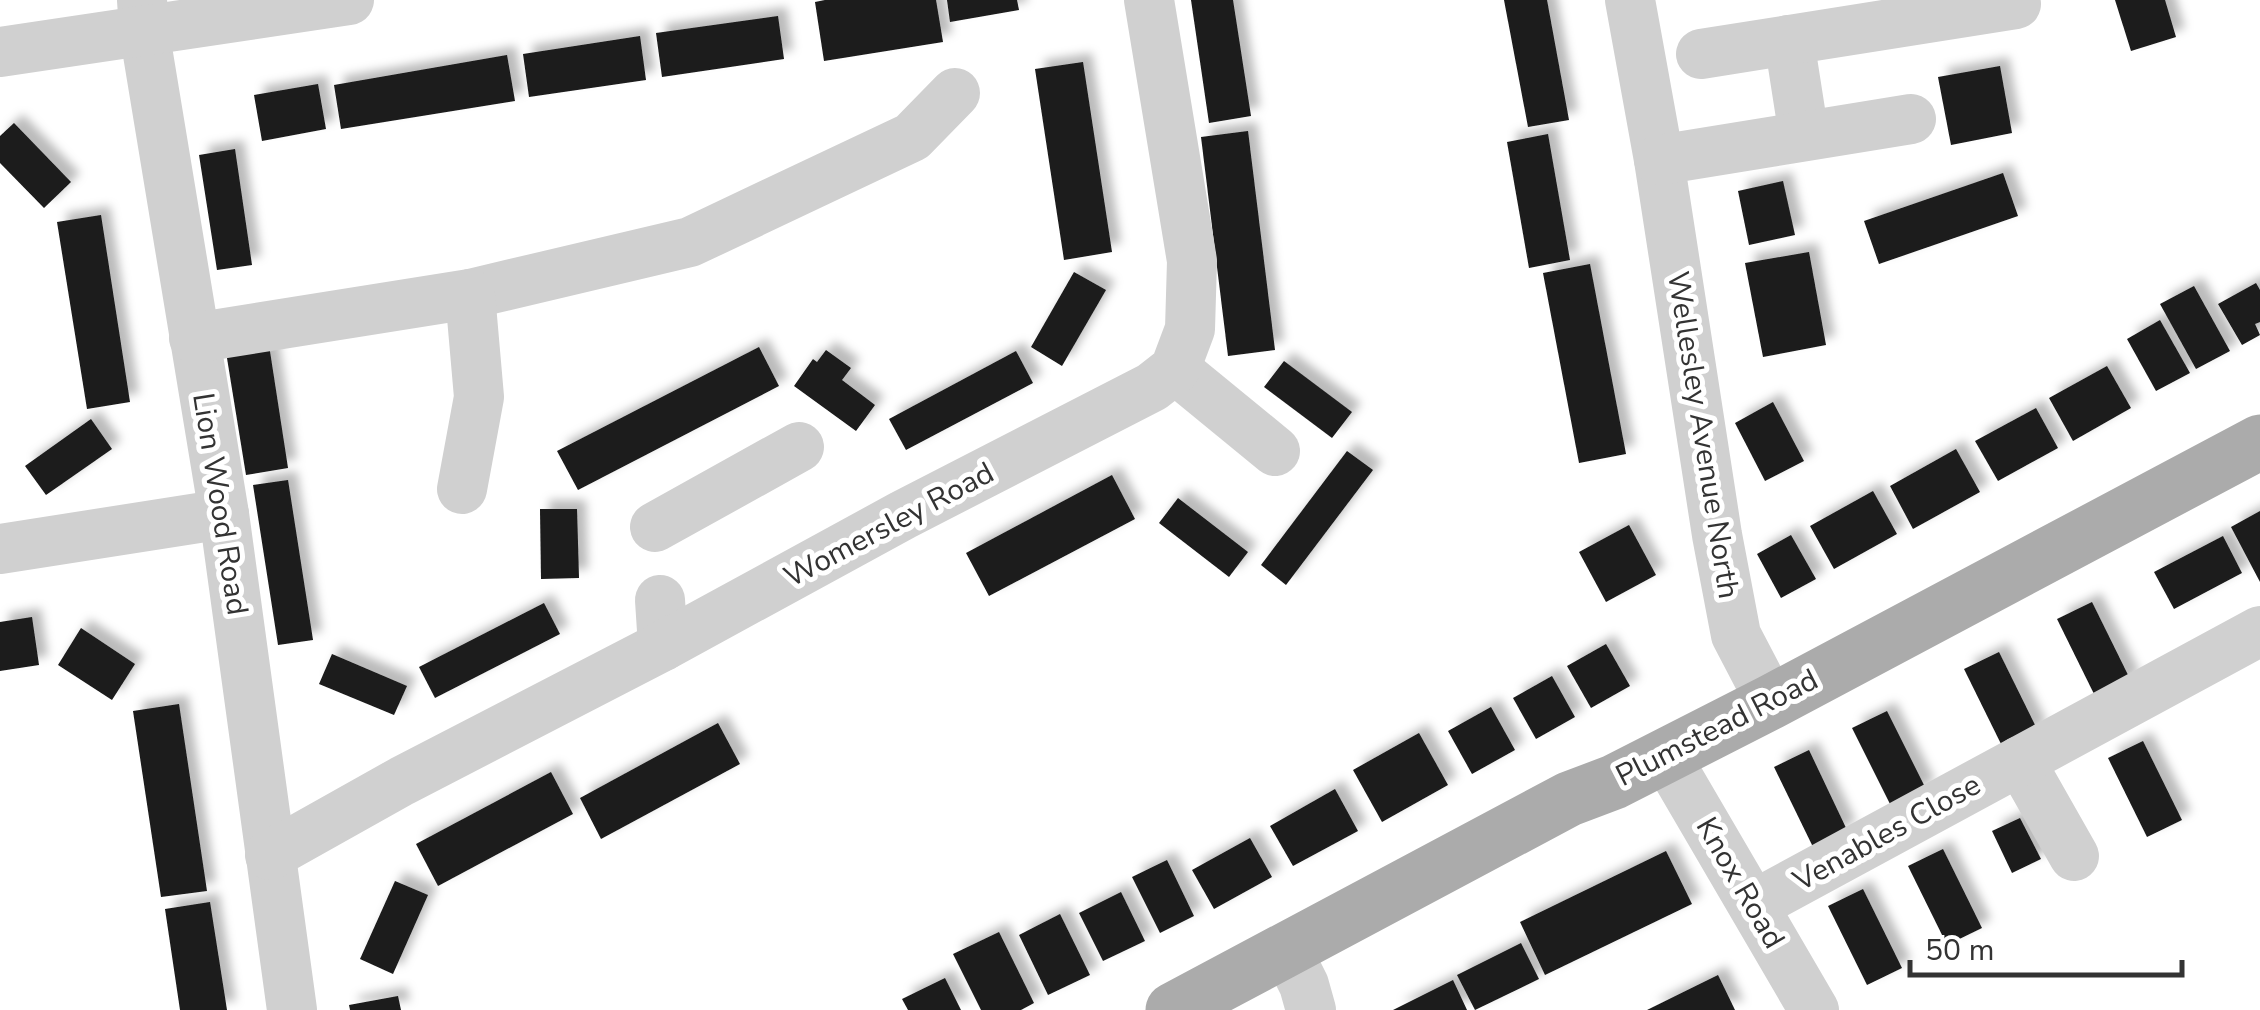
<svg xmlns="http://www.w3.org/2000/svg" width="2260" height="1010" viewBox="0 0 2260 1010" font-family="'Nunito Sans',sans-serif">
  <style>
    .building { fill: #1a1a1a; filter: url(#shadow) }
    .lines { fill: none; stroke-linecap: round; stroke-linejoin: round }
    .minor { stroke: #d0d0d0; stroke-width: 50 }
    .major { stroke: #ababab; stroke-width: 55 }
    .labels { text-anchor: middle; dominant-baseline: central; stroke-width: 10; stroke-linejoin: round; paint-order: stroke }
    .street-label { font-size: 30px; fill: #333; stroke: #fff }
  </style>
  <defs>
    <filter id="shadow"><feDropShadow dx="9" dy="-9" stdDeviation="5" flood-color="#0004"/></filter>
  </defs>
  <rect width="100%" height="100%" fill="#fff"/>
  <g class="building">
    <polygon points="825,0 936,0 943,42 824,61 815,2"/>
    <polygon points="947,0 1017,0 1019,10 950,22"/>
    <polygon points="1191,0 1233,0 1251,116 1209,123"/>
    <polygon points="1504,0 1547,0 1569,120 1528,127"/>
    <polygon points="2115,0 2165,0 2176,37 2131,51"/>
    <polygon points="778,16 784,59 662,77 656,33"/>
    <polygon points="640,36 646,80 529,97 523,54"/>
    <polygon points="507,55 515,101 341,129 334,85"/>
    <polygon points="1083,62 1112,252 1064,260 1035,69"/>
    <polygon points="2000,66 2012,133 1951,145 1938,77"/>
    <polygon points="318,84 326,129 262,141 254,95"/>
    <polygon points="14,123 71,182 44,208 0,163 0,136"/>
    <polygon points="1248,131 1275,350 1228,356 1201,137"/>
    <polygon points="1548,134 1570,260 1529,268 1507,142"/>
    <polygon points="235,149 252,265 217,270 199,155"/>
    <polygon points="2003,173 2018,216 1879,264 1864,221"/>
    <polygon points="1783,181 1795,235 1749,245 1738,191"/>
    <polygon points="101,215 130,402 87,409 57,222"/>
    <polygon points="1809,252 1826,345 1763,357 1745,263"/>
    <polygon points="1590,264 1626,454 1579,463 1543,273"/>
    <polygon points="1074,272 1106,290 1062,366 1031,347"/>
    <polygon points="2256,283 2260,290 2260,322 2255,324 2260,335 2242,345 2218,304"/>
    <polygon points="2194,286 2230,351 2196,369 2160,304"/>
    <polygon points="2160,320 2190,373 2156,391 2127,339"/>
    <polygon points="269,345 288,468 246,475 226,352"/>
    <polygon points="759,347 779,386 578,490 557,451"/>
    <polygon points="826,350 851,368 842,380 875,405 856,431 794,386 813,359 817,362"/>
    <polygon points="1016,351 1033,383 906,450 889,419"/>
    <polygon points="1284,361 1352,412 1332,438 1264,387"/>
    <polygon points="2107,366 2131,408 2073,441 2049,398"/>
    <polygon points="1773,402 1804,461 1765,481 1735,423"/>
    <polygon points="2036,408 2058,448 1998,481 1975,441"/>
    <polygon points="91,419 112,449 46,495 25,466"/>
    <polygon points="1956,449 1980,492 1913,529 1890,486"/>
    <polygon points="1347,451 1373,470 1286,585 1261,565"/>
    <polygon points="1112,475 1135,519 989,596 966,553"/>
    <polygon points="288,480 313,640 278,645 253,485"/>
    <polygon points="1873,491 1897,534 1834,569 1810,526"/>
    <polygon points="1178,498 1248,552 1229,577 1159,523"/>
    <polygon points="540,509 577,509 579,578 541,579"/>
    <polygon points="2260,511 2260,582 2231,527"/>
    <polygon points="1629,525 1656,575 1606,602 1579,552"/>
    <polygon points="1791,535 1816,579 1781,598 1757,554"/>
    <polygon points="2223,536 2242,573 2174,609 2154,572"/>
    <polygon points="2092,602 2131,681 2096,698 2057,619"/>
    <polygon points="544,603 560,634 435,698 419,667"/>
    <polygon points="32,617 39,665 0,671 0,622"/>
    <polygon points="81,628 135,664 112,700 58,665"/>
    <polygon points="1606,644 1630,686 1591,708 1567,666"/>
    <polygon points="1999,652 2038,731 2003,748 1964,669"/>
    <polygon points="332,654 407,686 394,715 319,684"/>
    <polygon points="1552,676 1575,717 1536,739 1513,698"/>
    <polygon points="179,704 207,891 161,897 133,711"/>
    <polygon points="1491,707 1515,750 1472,774 1448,731"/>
    <polygon points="1887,711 1926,789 1891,806 1852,728"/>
    <polygon points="718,723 740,764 601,839 580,798"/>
    <polygon points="1419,733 1448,785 1382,822 1353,770"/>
    <polygon points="2143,741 2182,820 2147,837 2108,758"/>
    <polygon points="1809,750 1847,830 1813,847 1774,767"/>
    <polygon points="551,772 573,814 438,886 416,844"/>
    <polygon points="1335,789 1358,831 1293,866 1270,826"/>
    <polygon points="2020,818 2041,859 2012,873 1992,831"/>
    <polygon points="1250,838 1272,877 1214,909 1192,870"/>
    <polygon points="1943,849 1982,928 1947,945 1908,866"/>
    <polygon points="1666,851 1692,904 1545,975 1520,922"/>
    <polygon points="1167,860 1194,916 1160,933 1132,877"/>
    <polygon points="395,881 428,895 393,974 360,959"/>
    <polygon points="1863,889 1902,968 1867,985 1828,906"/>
    <polygon points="1121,892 1145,941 1103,961 1079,913"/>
    <polygon points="210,902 227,1010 180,1010 165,909"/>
    <polygon points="1060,914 1090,975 1048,995 1019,935"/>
    <polygon points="999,932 1034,1003 1021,1010 981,1010 953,954"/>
    <polygon points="1521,943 1539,979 1475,1010 1457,975"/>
    <polygon points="1718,975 1735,1010 1647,1010"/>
    <polygon points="945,978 961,1010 908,1010 902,999"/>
    <polygon points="1453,980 1467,1010 1393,1010"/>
    <polygon points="398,996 401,1010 350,1010 349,1005"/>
  </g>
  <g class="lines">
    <g class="minor">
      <polyline points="142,0 144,30 224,514 292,1010"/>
      <polyline points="1630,0 1659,160 1717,535 1736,635 1771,702"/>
      <polyline points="1789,40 1804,136"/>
      <polyline points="0,52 349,0"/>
      <polyline points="1701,54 2016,4"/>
      <polyline points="1659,160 1911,119"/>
      <polyline points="470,294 690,242 912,137 955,93"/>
      <polyline points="194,338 470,294 479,397 462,489"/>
      <polyline points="1175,369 1275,451"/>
      <polyline points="655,527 799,447"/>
      <polyline points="0,549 224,514"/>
      <polyline points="660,600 663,646"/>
      <polyline points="1665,755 1814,1010"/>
      <polyline points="2020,761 2074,856"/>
      <polyline points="270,855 402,781 663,646 903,515 1152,387 1175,369 1190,329 1192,261 1149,0"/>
      <polyline points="1754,905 2260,631"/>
      <polyline points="1287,951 1304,985 1311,1010"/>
    </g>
    <polyline class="major" points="1173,1010 1569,799 1614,782 1771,702 2260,442"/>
  </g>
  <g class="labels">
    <g class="street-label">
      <text transform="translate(1703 435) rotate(81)">Wellesley Avenue North</text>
      <text transform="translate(220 504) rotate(81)">Lion Wood Road</text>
      <text transform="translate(889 525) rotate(-28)">Womersley Road</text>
      <text transform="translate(1717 728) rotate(-27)">Plumstead Road</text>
      <text transform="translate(1887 833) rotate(-29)">Venables Close</text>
      <text transform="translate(1740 883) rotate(60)">Knox Road</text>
    </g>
  </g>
  <path d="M1910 960v15h272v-15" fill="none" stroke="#333333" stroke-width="5"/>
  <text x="1925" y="960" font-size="30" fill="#333333" stroke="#ffffff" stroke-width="8" paint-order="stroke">50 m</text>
</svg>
